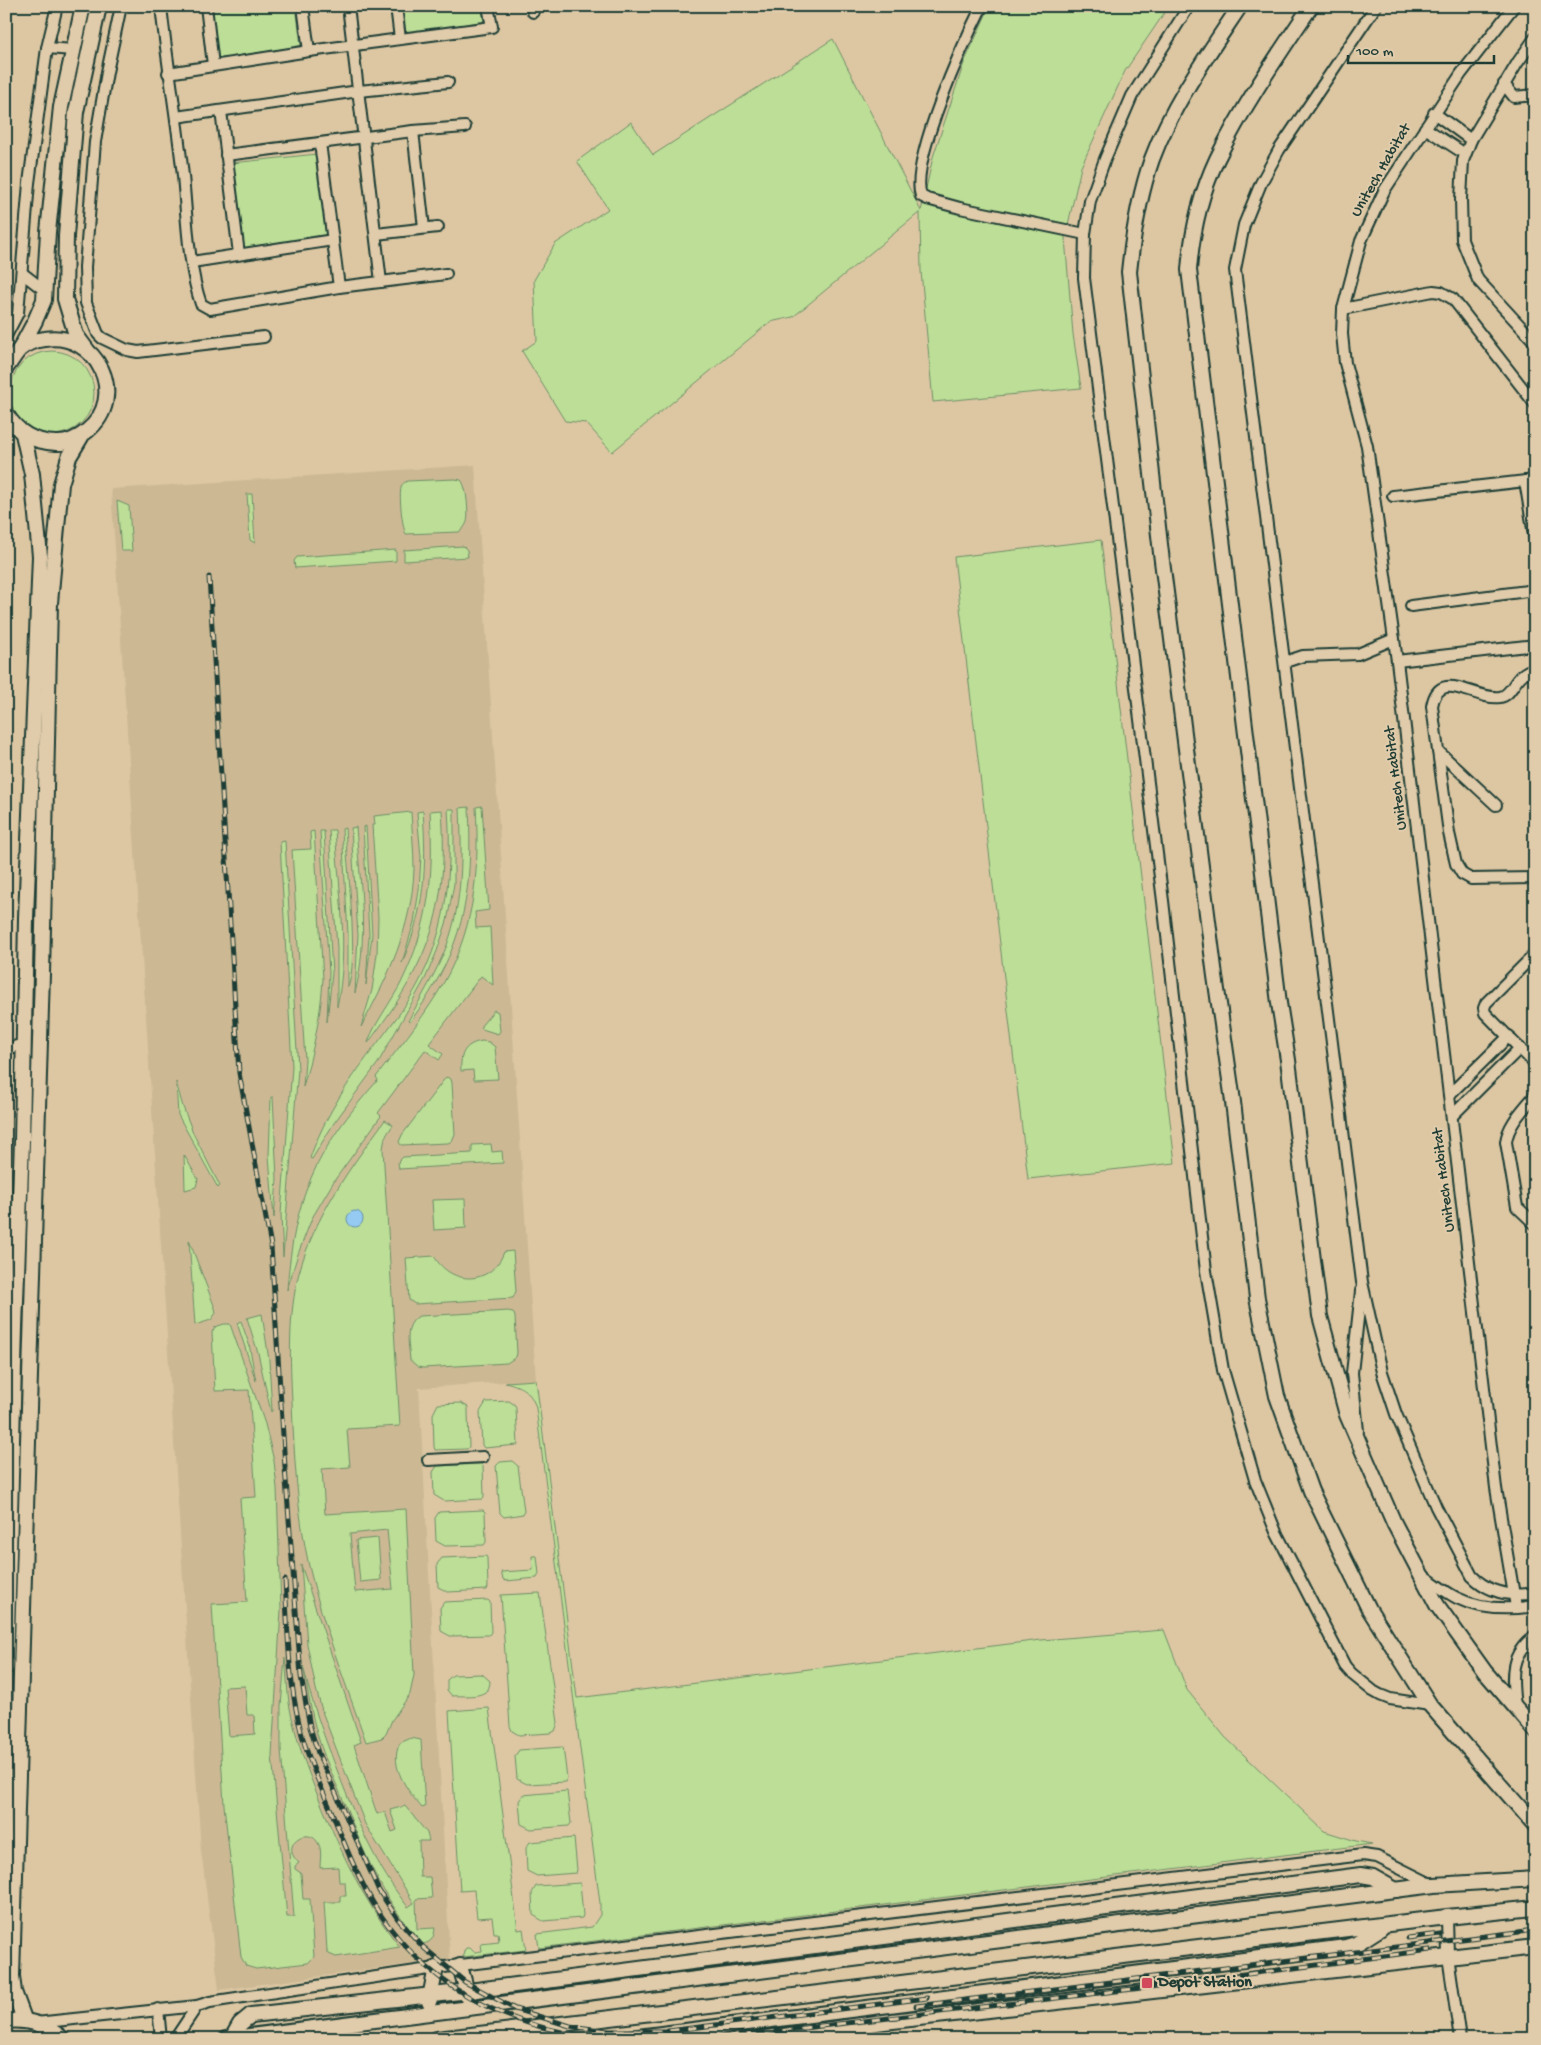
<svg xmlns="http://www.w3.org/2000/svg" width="1541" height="2045" viewBox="0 0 1541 2045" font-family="'Gochi Hand',sans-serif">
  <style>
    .built { fill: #ccb994 }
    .green { fill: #bdde97; stroke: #6e8e66; fill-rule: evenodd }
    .water { fill: #95caf3; stroke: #6692a7 }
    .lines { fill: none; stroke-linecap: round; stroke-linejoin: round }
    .street-casing { stroke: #1f3d34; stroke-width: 14 }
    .secondary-casing { stroke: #1f3d34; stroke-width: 18 }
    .street { stroke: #e0cbaa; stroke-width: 10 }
    .secondary { stroke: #e0cbaa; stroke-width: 14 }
    .rail-casing { stroke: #1f3d34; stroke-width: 5 }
    .rail { stroke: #e0cbaa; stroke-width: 3; stroke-dasharray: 9; stroke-linecap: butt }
    .poi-dot { fill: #d1495b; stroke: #e0cbaa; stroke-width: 2 }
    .labels { text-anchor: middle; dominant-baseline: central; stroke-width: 4; stroke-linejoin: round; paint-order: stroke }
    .street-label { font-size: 16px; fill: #1f3d34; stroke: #e0cbaa }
    .poi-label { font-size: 16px; font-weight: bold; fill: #1f3d34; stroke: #e0cbaa; text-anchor: start }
  </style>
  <rect width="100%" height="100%" fill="#ddc7a3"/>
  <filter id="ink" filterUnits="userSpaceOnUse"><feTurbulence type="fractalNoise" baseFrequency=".02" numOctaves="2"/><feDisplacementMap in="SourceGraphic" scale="10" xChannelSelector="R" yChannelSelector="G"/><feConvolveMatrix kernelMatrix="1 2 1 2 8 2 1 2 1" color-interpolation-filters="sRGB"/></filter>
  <g filter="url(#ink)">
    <polygon class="built" points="475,465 536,1380 419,1388 450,1959 219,1990 201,1851 111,489"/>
    <g class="green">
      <polygon points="212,6 296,6 301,46 218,59"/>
      <polygon points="403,6 482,6 484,25 406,33"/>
      <polygon points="990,6 1169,6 1125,71 1081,167 1065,238 1073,334 1081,388 933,402 921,271 920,212 793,317 770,322 612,452 586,423 565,421 522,351 537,341 534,280 555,244 608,209 577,161 631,122 653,155 833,39 921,211 933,157 964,63"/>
      <polygon points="317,154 326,235 242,248 232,163"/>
      <circle cx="52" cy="393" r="42"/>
      <path d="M455,479L461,480C467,486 469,514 467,522C465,527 463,529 459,532L406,534C402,527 399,496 401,488C402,483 403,484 407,481Z"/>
      <polygon points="247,494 252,494 255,543 250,540"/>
      <polygon points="117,501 129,506 132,551 121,551"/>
      <polygon points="1101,540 1175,1163 1028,1179 954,557"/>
      <polygon points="463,546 467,550 468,557 404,561 404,550"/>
      <polygon points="396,550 396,561 295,568 294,561 297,557"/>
      <path d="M482,806L489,910L475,912L476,928L490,927L493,985L481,976L429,1044L443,1054L439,1060L425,1050L378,1113L381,1116L334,1181L312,1218L298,1254L287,1290C294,1196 316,1150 378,1080L376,1077C397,1050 419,1023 437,994C474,935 480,875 476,807Z"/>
      <path d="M469,807C473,897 464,948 410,1022L408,1021C422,996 437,971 447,945C463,901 462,855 460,808Z"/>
      <path d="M448,809H454V884L447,921L437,951L425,979L378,1063L334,1123L312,1159L310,1158C331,1099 364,1062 400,1013C445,950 453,884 448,809Z"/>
      <path d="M442,810C449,912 428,963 368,1043C371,1029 393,999 401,983C430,923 434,876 430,811Z"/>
      <path d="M423,811C427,869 425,909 402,963L414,922L419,890L421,857L417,812Z"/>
      <path d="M411,812C412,831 414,851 414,869C412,928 388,977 361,1027L372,990L377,954L378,917L372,825H375L374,816Z"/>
      <polygon points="366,826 372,934 366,985 369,934 363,827"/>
      <path d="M356,827C360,882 369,939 355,993L358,935L351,828Z"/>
      <path d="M345,828C347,861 359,963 348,987V934L342,829Z"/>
      <path d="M329,830H335C339,888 349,949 337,1007V948Z"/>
      <path d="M314,831L323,979C321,1016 313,1051 303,1087L305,1060L292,850L311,849L310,832Z"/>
      <polygon points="320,831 324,831 332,973 327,1022 329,973"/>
      <polygon points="285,841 298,1069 283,1257 281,1214 292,1067 280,842"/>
      <polygon points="494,1010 498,1012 500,1031 498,1034 482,1029 481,1026"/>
      <path d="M482,1041L489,1042L495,1047L498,1079L474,1080L473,1070L461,1071C460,1054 464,1044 482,1041Z"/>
      <polygon points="446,1077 451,1079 452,1083 455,1134 452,1141 448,1143 401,1145 399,1142 402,1135"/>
      <polygon points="176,1082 183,1107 194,1135 220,1186 218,1188 178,1115"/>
      <polygon points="271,1097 273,1097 277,1179 274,1218 269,1156"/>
      <path d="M385,1120L393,1125L385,1137L383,1149L400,1426L347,1429L350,1467L322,1469L325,1514L406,1509L414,1675L410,1694L392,1720L386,1734L382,1738L366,1742C346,1684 323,1626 309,1566C297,1512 294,1456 292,1401C290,1360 288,1314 299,1273C315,1215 350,1168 385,1120ZM387,1530L393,1589L355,1592L350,1534Z"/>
      <polygon points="491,1144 492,1152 502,1151 503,1163 399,1169 398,1162 403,1157 472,1153 472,1145"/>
      <polygon points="184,1155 198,1179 196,1187 185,1190"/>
      <polygon points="465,1199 466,1228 434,1230 432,1200"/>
      <polygon points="189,1240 215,1308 216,1313 211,1320 195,1325"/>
      <path d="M513,1251L516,1291L513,1298L415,1304L409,1300L406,1258L434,1256C451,1286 491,1286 504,1252Z"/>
      <path d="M509,1311L514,1314L515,1317L517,1353L516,1357L507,1363L423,1368L418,1367L410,1360C409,1344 403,1325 419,1316Z"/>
      <polygon points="262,1314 269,1360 272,1411 271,1412 258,1353 247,1318"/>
      <polygon points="241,1321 249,1344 256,1381 237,1323"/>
      <path d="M224,1324H230L265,1424L274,1461L277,1488L281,1610L272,1755L287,1917H294L281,1749V1706L285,1658C287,1673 287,1688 289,1703C295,1737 307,1770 320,1801C342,1855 364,1902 400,1947L336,1957L329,1954L327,1951L324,1902H340V1896H346L345,1882H339L338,1867L320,1868C320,1861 322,1851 319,1845C311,1824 277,1843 299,1863L295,1866V1869L301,1873L303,1899H310L314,1957L308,1963L256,1969L246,1966L241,1957L224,1805L212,1604L247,1602L240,1498L256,1497L249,1390L215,1391L212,1332L215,1327ZM245,1686L247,1715H254L255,1734L229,1736L225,1687Z"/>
      <path d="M536,1380L577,1698L1041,1640L1164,1630L1187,1690L1225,1737L1324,1831L1356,1841L1372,1844L539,1948L537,1934L592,1927L600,1915V1903L536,1408C531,1391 521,1386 505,1382Z"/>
      <polygon points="509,1401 515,1405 516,1409 518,1445 484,1448 482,1445 480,1412 486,1402"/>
      <polygon points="461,1403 468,1407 468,1411 469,1447 467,1449 435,1450 434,1447 433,1414 438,1404"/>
      <polygon points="512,1461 518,1466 524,1511 523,1514 504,1517 500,1513 496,1466 500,1462"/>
      <polygon points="481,1464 483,1466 484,1496 483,1499 444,1501 434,1495 433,1472 437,1466"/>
      <polygon points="483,1510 485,1512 486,1542 484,1545 445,1546 436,1541 435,1518 439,1512"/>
      <polygon points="378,1538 381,1580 360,1582 356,1540"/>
      <polygon points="486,1556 487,1558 488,1587 487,1590 448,1592 438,1587 437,1564 442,1558"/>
      <polygon points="532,1556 537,1556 539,1574 537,1578 506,1581 503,1579 501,1572 533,1570"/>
      <path d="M301,1565L361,1742L354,1745L377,1814L385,1812L392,1832L397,1830L390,1810L405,1806L427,1833L429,1841H419L420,1877H430L432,1898L416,1899L417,1929L435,1928C434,1937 432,1943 422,1944C386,1903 368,1863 348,1812C338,1787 326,1763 318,1737C311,1714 308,1690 303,1666C312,1704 325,1739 339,1775C357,1822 377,1868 408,1907L414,1903L365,1824L323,1714L316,1689L307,1644Z"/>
      <polygon points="540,1593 558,1723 555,1731 551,1733 519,1735 512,1731 510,1726 501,1595"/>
      <polygon points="488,1600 490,1602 491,1632 489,1635 450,1636 441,1631 440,1608 444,1602"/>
      <path d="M482,1674L490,1681C490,1700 466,1695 452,1696L447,1690V1680L453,1675Z"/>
      <polygon points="489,1708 518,1930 523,1929 526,1950 463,1957 464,1951 466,1948 470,1948 474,1952 482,1951 481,1944 499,1942 498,1933 494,1933 492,1917 477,1918 474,1890 460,1891 449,1711"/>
      <path d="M411,1738L421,1740L425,1807L422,1808C408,1791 388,1766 400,1743Z"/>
      <polygon points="563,1747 567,1778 565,1782 527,1784 517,1779 515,1756 519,1750"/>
      <polygon points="567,1791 571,1823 569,1826 531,1829 521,1824 519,1801 523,1795"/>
      <polygon points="574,1838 577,1870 576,1873 537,1876 527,1871 526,1848 530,1842"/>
      <polygon points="580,1883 583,1915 582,1918 543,1921 533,1915 532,1893 536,1886"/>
    </g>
    <circle class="water" cx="355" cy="1219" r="8"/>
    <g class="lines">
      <g class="street-casing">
        <g id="street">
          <polyline points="121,6 107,72 95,142 85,267 86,303 98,334 102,338 127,350 138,352 264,337"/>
          <path d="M161,6C167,63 177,119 183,176C187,217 188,267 201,304L210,309L339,287L446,274"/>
          <polyline points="206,6 213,65"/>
          <polyline points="303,6 309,51"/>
          <polyline points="348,6 381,282"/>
          <polyline points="396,6 400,39"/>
          <polyline points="533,6 533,12"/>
          <path d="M982,6C965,40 909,162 921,196L927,199L960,208L1085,234"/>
          <polyline points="1189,6 1132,96 1105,159 1090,201 1085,234 1084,278 1163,901 1206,1271 1223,1370 1255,1480 1276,1532 1345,1666 1352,1674 1373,1691 1380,1695 1390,1699 1430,1705"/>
          <path d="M1376,6L1279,150L1261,183L1244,225L1235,270L1362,1282L1382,1372L1396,1414L1436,1507L1472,1576C1489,1593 1511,1597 1535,1593"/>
          <polyline points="1514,6 1461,74 1384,191 1361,241 1343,309 1342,334 1345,363 1367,446 1397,661 1496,1488 1516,1607"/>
          <polyline points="1535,38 1518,62 1471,140 1463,161 1461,199 1462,240 1478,280 1535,342"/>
          <polyline points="47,48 73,50"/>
          <polyline points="168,73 309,51 492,27 488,6"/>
          <polyline points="1504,84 1514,97 1535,95"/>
          <polyline points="221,111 239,254"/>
          <polyline points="1434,113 1471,140"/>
          <polyline points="176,117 359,91 448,82"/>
          <polyline points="1425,128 1465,154"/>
          <polyline points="413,131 424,228"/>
          <polyline points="320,143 339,287"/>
          <polyline points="226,155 413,131 465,127"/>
          <polyline points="376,234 438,227"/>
          <polyline points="192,262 333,240"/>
          <polyline points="22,273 44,290"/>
          <polyline points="1343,309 1433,291 1441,292 1453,299 1535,404"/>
          <polyline points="6,336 18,313 29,183 47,48 57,6"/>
          <polyline points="1525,481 1535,541"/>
          <polyline points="1393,496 1535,480"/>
          <polyline points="1411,606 1535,590"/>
          <polyline points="1397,661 1535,645"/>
          <polyline points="1285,662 1303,656 1358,654 1394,639"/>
          <path d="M1535,669C1514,672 1514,695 1500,697C1475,701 1439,666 1432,706L1449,833L1456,864L1462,874L1471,879L1535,878"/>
          <polyline points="1438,751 1496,805"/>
          <polyline points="1534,955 1486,1003 1484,1008 1485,1013 1535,1064"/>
          <polyline points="6,1049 24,1044"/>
          <polyline points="1450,1094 1509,1036"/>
          <path d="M1535,1095C1524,1109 1508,1124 1506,1142L1517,1207L1535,1224"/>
          <polyline points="1453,1115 1520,1048"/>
          <polyline points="1358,1431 1352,1373 1361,1291"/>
          <polyline points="428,1460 483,1457"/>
          <path d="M1421,1574C1433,1582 1445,1592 1457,1598C1481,1610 1509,1610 1535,1606"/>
          <path d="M1515,1707C1512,1678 1508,1655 1535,1636"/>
          <polyline points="1447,1917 1448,1956 1460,2039"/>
          <polyline points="158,2009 161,2039"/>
          <polyline points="36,2023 197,2006"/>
          <polyline points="175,2039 197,2006 210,2002 436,1968 1363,1855 1377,1857 1433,1885"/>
        </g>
      </g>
      <g class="secondary-casing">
        <g id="secondary">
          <path d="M1240,6C1208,54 1172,105 1152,159C1139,196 1133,234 1129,272L1161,553L1215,976L1232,1094L1257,1298L1277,1396L1311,1491L1369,1609L1430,1705L1535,1825"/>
          <path d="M1311,6C1278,55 1243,106 1217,159C1201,193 1192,232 1189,270L1279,1003L1288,1060L1320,1316L1347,1415L1394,1523L1437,1605L1485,1672L1535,1730"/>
          <polyline points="20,349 35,321 44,300 48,232 61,107 83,6"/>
          <polyline points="87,350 76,335 65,299 66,236 76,112 99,6"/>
          <path d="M6,368C11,362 15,354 20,349C26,344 36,340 45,339C97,331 129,397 87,431C79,438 67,444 56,443C33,442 18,433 6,414"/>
          <polyline points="6,1667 15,1327 22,1141 26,918 40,556 32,474 23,434"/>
          <polyline points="460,1966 469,1999"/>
          <polyline points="429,2002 436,1968"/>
          <polyline points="24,2019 14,1992 12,1976 42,974 50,603 61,484 69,457 81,437"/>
          <path d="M6,2021C29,2019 45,2024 63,2039"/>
          <polyline points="232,2038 240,2024 251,2015 469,1991 1361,1875 1373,1877 1396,1890"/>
          <polyline points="226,2039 1434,1885 1535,1879"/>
          <polyline points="437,2039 1447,1917 1535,1908"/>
          <polyline points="622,2039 1346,1947 1356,1944 1381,1928"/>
          <polyline points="757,2039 884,2022 1535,1947"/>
        </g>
      </g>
      <use href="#street" class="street"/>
      <use href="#secondary" class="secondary"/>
      <g class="rail-casing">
        <g id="rail">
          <polyline points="209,577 239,1073 271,1246 285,1467 301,1676 310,1727 318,1753 379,1891 398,1919 423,1947 465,1982 515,2009 570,2026 608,2031 668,2031 927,1998"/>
          <path d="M285,1580C288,1628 288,1677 299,1723C306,1755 320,1785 333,1815C346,1848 359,1881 378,1911C435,1998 535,2041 637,2038"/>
          <polyline points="1408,1938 1440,1934"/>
          <polyline points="916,2006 1535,1930"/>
          <polyline points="658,2039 678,2036"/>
          <polyline points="711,2039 1150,1987 1430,1950"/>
        </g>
      </g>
      <use href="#rail" class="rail"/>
    </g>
  </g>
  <rect class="poi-dot" x="1141" y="1977" width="12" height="12" rx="2.5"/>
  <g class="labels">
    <g class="street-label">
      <text transform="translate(1382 171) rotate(-60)">Unitech Habitat</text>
      <text transform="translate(1397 778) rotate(-97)">Unitech Habitat</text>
      <text transform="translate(1445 1180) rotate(-97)">Unitech Habitat</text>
    </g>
    <g class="poi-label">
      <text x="1158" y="1983">Depot Station</text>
    </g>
  </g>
  <rect width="1541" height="2045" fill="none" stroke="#e0cbaa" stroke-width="25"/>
  <rect x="12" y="12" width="1516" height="2020" fill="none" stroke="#1f3d34" stroke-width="2" filter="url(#ink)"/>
  <path d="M1348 55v8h146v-8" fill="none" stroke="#1f3d34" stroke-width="2.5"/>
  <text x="1356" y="55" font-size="15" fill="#1f3d34" stroke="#e0cbaa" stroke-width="4" paint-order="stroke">100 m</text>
</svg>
